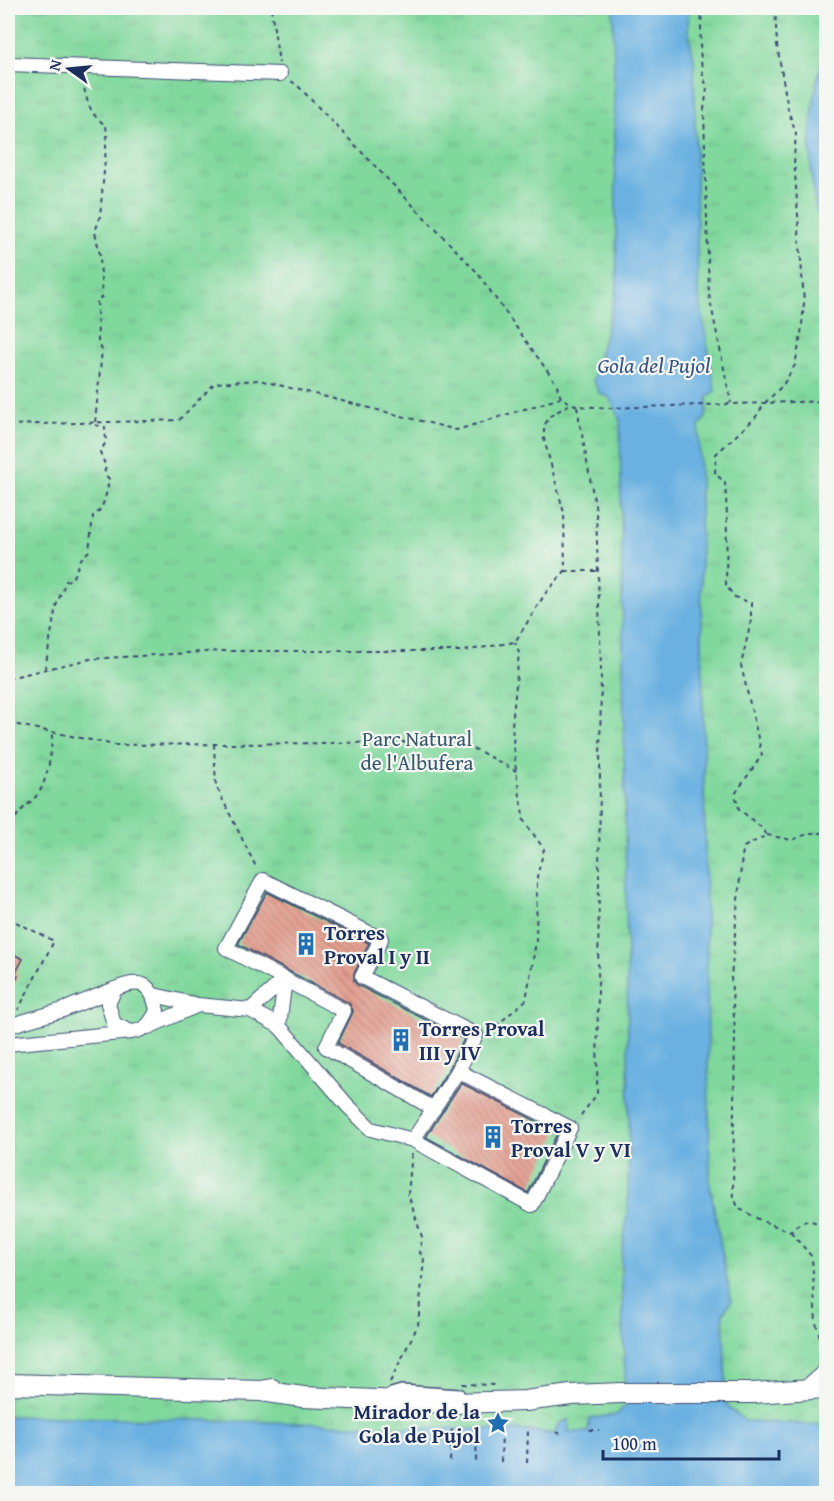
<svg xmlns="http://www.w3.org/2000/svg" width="834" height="1501" viewBox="0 0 834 1501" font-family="'Gentium Book Plus',serif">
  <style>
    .park { fill: url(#park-tufts); stroke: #4e847d; stroke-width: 1.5 }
    .water { fill: #6ab1e1; stroke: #4270a0; stroke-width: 1.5 }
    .building { fill: url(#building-back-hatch) }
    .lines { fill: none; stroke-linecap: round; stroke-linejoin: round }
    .lane-casing { stroke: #3b4b71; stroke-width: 10 }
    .street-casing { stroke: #3b4b71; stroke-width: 16 }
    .primary-casing { stroke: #3b4b71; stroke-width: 22 }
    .path { stroke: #3b4b71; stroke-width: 2; stroke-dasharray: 4.5 4.5; stroke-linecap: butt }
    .lane { stroke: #fff; stroke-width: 7 }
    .street { stroke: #fff; stroke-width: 14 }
    .primary { stroke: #fff; stroke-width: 20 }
    .labels { text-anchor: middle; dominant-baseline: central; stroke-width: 4.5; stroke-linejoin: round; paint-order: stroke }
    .park-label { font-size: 21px; fill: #34596e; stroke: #f6f6f2 }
    .poi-label { font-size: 21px; font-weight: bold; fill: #1b2f5e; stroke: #f6f6f2; text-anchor: start }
    .water-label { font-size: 22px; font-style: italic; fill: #335685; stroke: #f6f6f2 }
  </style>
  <defs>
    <pattern id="park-tufts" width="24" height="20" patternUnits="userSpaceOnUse" patternTransform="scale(1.5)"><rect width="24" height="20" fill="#80d89c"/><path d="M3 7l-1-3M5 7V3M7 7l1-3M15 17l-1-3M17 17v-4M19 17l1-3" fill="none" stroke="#6eba89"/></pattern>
    <pattern id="building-back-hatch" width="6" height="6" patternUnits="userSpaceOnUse" patternTransform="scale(1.5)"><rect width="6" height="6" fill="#e19585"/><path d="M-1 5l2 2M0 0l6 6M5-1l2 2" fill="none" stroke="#b67a70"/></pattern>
  </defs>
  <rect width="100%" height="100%" fill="#f6f6f2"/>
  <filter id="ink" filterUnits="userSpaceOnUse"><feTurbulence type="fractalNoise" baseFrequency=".0167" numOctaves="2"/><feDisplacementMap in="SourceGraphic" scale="12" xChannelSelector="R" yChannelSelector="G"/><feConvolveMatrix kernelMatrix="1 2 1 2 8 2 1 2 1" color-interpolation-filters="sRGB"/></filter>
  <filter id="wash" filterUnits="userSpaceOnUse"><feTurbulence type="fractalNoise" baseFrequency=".008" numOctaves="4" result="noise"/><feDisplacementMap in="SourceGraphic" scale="24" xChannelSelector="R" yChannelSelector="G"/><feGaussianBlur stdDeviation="1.35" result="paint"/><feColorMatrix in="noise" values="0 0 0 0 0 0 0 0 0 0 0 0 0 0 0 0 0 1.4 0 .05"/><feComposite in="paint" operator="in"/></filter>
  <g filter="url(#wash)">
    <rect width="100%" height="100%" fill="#f1ecda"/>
    <rect class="park" x="8" y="8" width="818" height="1485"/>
    <g class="water">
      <path d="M613,8H689L688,29L694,59L698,289L715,391L708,397L706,417L699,426L710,1186L731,1301L723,1313L727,1406L745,1421L826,1425V1493L8,1494V1416C138,1418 269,1421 400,1427C451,1430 504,1426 555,1434L558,1424L569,1419V1432H588L590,1418L616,1415L626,1405L621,1259L628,1209L629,1125L620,420L609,397L600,394L593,380L617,289Z"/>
      <path d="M826,48V233C823,225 818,216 816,208C806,158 810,96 826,48Z"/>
    </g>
    <g id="blocks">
      <g class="building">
        <polygon points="267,892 369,943 354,974 354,981 357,985 464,1039 450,1067 431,1097 338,1043 352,1014 353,1010 349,1003 238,944"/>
        <polygon points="8,951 23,959 15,974 18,976 8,996"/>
        <polygon points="461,1083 558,1132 528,1193 426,1137"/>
      </g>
    </g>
  </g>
  <g filter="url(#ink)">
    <use href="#blocks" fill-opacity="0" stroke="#3b4b71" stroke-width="1.5"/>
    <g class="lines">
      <g class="lane-casing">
        <polyline id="lane" points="391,1392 401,1389 460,1393"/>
      </g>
      <g class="street-casing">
        <g id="street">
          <polyline points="8,64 280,74"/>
          <polyline points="154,995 198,1005 250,1010 279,1026 347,1105 371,1129 413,1140 532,1205 570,1128 458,1071 476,1035 362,977 381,939 263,880 226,948 344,1011 326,1047 434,1109"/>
          <polyline points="250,1010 285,979"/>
          <polyline points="8,1026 63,1010 115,989"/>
          <polyline points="279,1026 285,979"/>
          <polyline points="148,1027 198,1005"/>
          <path d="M8,1044L131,1032C146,1030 150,1024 157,1011C152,983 141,978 115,989L108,1004L114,1024L131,1032"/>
          <polyline points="413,1140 458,1071"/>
          <polyline points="805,1388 826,1370"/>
        </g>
      </g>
      <g class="primary-casing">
        <g id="primary">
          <polyline points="8,1384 261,1391 272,1389"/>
          <polyline points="261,1391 303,1397 450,1403 525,1401 571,1395 622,1393 753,1393 826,1388"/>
        </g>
      </g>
      <g class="path">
        <polyline points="271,8 279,63"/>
        <polyline points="702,8 700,48 702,71 707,88 704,110 709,295 731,403"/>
        <path d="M775,8L777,45L788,109L796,134L794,158L804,303L801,335L795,365L783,385L765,403L755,418L716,454L715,474L725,482L727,514L726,586L735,597L751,603V621L741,665L762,755L735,794L739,809L762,828L767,835L744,847L742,856L731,978L735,1030L733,1193L738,1208L762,1221L791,1232C803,1217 812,1219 826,1228"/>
        <path d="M82,80C87,98 88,115 106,125L107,136L100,217L95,232L100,255L102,297L97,300L98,341L102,350L95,423"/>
        <polyline points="291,81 297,85 476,271 556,383 561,398 577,406 610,408 826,401"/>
        <polyline points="577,407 596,511 601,667 597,1094 578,1119"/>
        <polyline points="8,425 179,420 215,383 259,380 457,430 560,398"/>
        <polyline points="565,571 598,571"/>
        <path d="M45,669L56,606L66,581L72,579L81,559L89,551L93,516C104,511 107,491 109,479L104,473L106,467L100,452L106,442L105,427L95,425V423"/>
        <polyline points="8,678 90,659 220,651 463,651 515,642 545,594 565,571 564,513 544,439 544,426 550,416 570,404"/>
        <polyline points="8,723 115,745 439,742 477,750 516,771"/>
        <polyline points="214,744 216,786 257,869"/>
        <path d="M8,834C13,828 14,819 19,813C25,806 37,798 41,789C49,772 52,750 52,732"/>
        <polyline points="767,835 792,840 810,833 826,833"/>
        <polyline points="8,918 54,941 18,1010"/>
        <polyline points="489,1032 526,1000 536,942 537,877 544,849 524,821 516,771 512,726 519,653 515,642"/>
        <polyline points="791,1232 812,1257 816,1323 822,1344 826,1350"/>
        <polyline points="390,1382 418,1325 424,1258 420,1253 422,1237 408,1194 412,1153"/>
        <polyline points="462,1384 495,1385"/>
        <polyline points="589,1430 599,1430"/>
        <polyline points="556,1432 564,1435"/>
        <polyline points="450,1461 452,1429"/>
        <polyline points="476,1461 477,1430"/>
        <polyline points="501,1462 502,1430"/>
        <polyline points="527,1463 528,1430"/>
      </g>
      <use href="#lane" class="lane"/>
      <use href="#street" class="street"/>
      <use href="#primary" class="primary"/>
    </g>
  </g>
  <defs>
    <g id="building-bare" transform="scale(1.8)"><path d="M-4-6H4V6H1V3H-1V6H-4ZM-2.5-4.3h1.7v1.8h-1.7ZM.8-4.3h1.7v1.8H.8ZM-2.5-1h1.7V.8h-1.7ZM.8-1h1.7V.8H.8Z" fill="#1f6fb2" stroke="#f6f6f2" stroke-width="2.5" paint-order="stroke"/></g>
    <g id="sight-bare" transform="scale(1.8)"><path d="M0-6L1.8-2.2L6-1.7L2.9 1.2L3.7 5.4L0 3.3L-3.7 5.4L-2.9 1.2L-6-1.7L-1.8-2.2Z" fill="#1f6fb2" stroke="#f6f6f2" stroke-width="2.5" paint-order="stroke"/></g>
  </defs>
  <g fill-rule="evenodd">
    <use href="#building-bare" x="306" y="944"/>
    <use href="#building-bare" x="401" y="1040"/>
    <use href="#building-bare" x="493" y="1137"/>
    <use href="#sight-bare" x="498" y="1423"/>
  </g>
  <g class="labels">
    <g class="park-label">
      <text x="417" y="738">Parc Natural<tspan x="417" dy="24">de l'Albufera</tspan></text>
    </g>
    <g class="poi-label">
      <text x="324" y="932">Torres<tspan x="324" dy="24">Proval I y II</tspan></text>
      <text x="419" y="1028">Torres Proval<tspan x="419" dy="24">III y IV</tspan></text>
      <text x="511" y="1125">Torres<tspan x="511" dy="24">Proval V y VI</tspan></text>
      <text x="480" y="1411" text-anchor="end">Mirador de la<tspan x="480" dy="24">Gola de Pujol</tspan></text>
    </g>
    <g class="water-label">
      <text x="654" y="365">Gola del Pujol</text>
    </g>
  </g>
  <rect width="834" height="1501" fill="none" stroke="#f6f6f2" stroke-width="30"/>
  <g transform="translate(69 69) rotate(285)" stroke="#f6f6f2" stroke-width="4.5" paint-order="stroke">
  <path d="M0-4.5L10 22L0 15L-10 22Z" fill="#1b2f5e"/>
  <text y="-9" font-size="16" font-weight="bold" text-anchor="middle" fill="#1b2f5e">N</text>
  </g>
  <path d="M603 1450v9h176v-9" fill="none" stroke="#1b2f5e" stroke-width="3"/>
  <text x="612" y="1450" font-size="18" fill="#1b2f5e" stroke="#f6f6f2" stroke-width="4.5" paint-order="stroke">100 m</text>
</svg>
